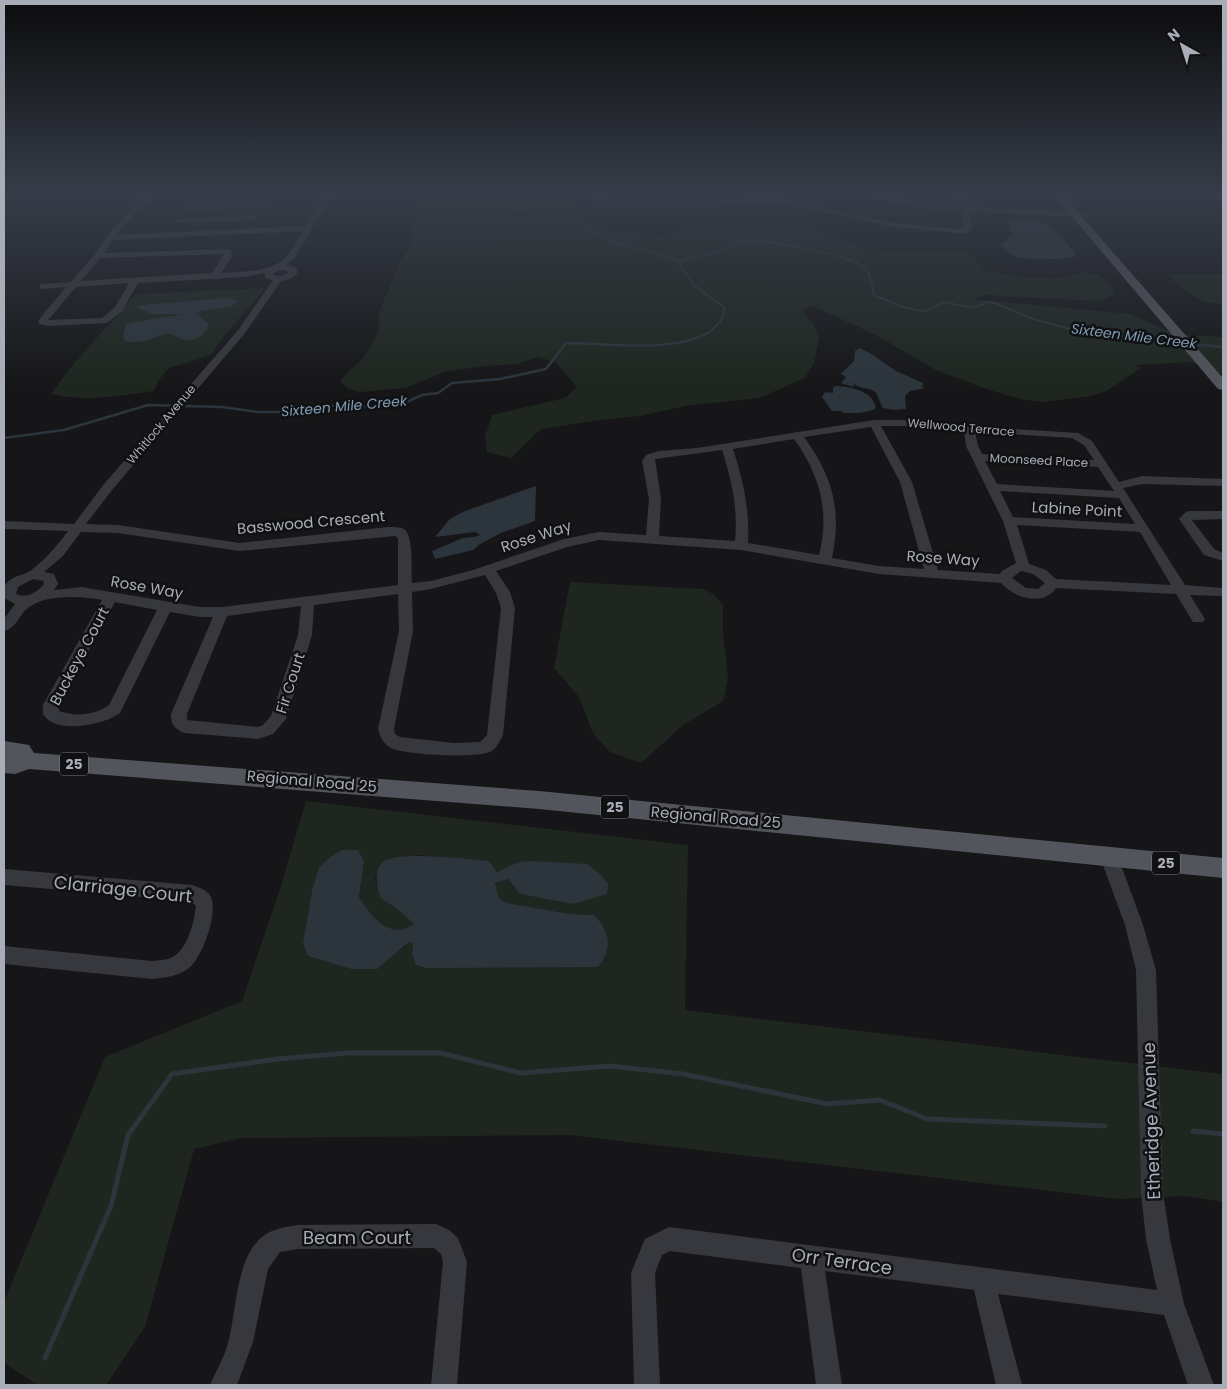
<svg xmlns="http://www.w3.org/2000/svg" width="1227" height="1389" viewBox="0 0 1227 1389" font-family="Poppins,sans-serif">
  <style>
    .green { fill: #1e261f; fill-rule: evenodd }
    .water { fill: #2c353c }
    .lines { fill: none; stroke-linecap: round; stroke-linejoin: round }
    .stream-far2 { stroke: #2c353c; stroke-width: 2 }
    .stream-far1 { stroke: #2c353c; stroke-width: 2.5 }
    .stream { stroke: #2c353c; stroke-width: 5 }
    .minor { fill: #37383d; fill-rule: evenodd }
    .major { fill: #53555c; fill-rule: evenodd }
    .labels { text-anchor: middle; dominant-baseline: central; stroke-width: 5; stroke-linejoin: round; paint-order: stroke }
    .far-street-label { font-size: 12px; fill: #a8adb8; stroke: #111113 }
    .far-water-label { font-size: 14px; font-style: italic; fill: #7f9bb3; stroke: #111113 }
    .shield { fill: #111113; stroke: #7b7e86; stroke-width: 1 }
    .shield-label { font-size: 14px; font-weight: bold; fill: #a8adb8 }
    .street-label { font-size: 15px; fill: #a8adb8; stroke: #111113 }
    .near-street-label { font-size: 18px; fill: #a8adb8; stroke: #111113 }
  </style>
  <rect width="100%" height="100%" fill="#161618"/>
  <g class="green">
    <polygon points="570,203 578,208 587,221 606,230 664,236 697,226 727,222 780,220 800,223 866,249 962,252 974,256 982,270 1026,278 1058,279 1087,272 1099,275 1115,290 1114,295 1099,301 987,295 970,299 1130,314 1171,332 1184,335 1223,337 1223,374 1191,362 1136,365 1134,366 1142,367 1107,391 1091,396 1042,402 1020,399 986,389 934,369 874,334 813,306 802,310 814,325 819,338 814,363 805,378 759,398 685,406 640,416 600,420 541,429 511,458 487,452 485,437 492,415 565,398 577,387 556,362 537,357 518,364 485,366 444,372 406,388 360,392 348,389 340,382 343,377 365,356 379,331 379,312 401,259 411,247 413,218 415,211 420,206"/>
    <path d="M1182,273L1223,274V304C1195,303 1188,292 1168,275Z"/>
    <path d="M266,288L224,336L211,355L169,368L158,381L154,391C120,396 86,402 51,394L70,368L136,294Z"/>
    <polygon points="570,582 703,589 713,594 723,605 723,633 728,678 723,701 683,725 641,763 610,752 593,733 579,697 554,668"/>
    <path d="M306,801L688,845L685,1010L1223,1074V1202L1185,1196L1118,1199L569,1135L241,1138L194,1149L145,1327L106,1385H38L4,1363V1302L105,1057L242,1001L281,886ZM418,855L489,861L497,872L505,869L594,898H588L573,904L520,894L508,879L495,883L499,898L507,903L570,914L594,915L412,954L413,944L409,942L402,949L351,969L308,956L303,943L312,891L364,861L359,897C368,910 386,937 404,930C408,929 411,926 414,924L396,908L380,898L375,877L382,863Z"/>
  </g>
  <g class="water">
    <path d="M1019,218L1048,224L1075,252L1074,257C1061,260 1029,260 1017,257C1010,255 1006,250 1000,245L1013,235L1008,221Z"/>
    <path d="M228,298L234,299L238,302L230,307L195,312L209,324C207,334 196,342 185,340C179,339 174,333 167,334C152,337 141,345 125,341L123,337L126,324L130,323L184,314H152L136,307L141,305Z"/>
    <path d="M859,348L870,353L896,371L921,382L924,384L921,386L925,388L910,391L905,396L906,409L894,410L883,408C880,404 879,397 876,393C870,386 859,391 853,382L854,387L841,383L846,377L841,374L854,361L855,351Z"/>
    <path d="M835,386C851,387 872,390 876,408C867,414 852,413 842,413V411H832L822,397L825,392L833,393V388Z"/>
    <polygon points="536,486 535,521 501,533 480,544 473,550 435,559 432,551 463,538 474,537 480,535 475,532 435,537 450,519 465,511"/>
    <path d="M342,850H358L364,861L359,897C372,917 390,941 414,924L396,908L380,898C378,887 372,872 383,862C396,850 469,859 489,861L497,872L519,862L530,861L587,864L599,873L608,884L607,894L573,904L520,894L508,879L495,883L499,898L507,903L570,914L594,915C610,931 613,949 598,967L427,968L416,965L412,954L413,944L409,942L377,969H351L308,956L303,943L312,891L319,868L329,858Z"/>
  </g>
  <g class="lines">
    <g class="stream-far2">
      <polyline points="509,208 574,214 580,226 608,240 681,261"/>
      <path d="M681,261C689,255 697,258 707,255C720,252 733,242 747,241C767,240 854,255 866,269C871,276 872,287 874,295L900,306L921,311L929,310L944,302L969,307L979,306L987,302L995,303L1033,319L1077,331L1090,333"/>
      <polyline points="681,261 679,264 695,286 725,308 721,321 709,333"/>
    </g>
    <g class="stream-far1">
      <polyline points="1079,331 1182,343"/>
      <polyline points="1191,344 1223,347"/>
      <path d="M4,438L64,430L148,405L222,407L258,412H280L318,405L358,407L402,404L422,395L438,393L452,383L500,379L546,369L566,343C608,343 675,354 711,331"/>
    </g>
    <g class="stream">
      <polyline points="1193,1131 1223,1134"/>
      <polyline points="45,1358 111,1206 128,1135 172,1074 278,1059 347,1053 441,1053 521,1073 610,1066 683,1074 828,1104 880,1100 927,1119 1105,1126"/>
    </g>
    <g class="minor">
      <path d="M146,194H154L116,235L306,226L325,194H332L296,256L286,265L295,267L298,272C294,278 288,280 281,281L245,333L112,490L86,524L118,525L240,543L388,527C393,527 400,527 404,529C414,536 411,571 412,583L431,581L473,570L564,539L599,532L646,535L649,499L642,461L646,455L659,451L697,448L874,420H926L1000,428L1078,433L1092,441L1119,482L1142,476L1223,479V486L1142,484L1123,488L1185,585L1223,588V596L1190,595L1205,619L1203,622H1193L1176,594L1056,588C1043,607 1014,598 1001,583L879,574L741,550L599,540L567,547L496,571L510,592L515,608L503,735C500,741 497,747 492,751C478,759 405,755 391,748C383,743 380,737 378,729L399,631L398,594L314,605L312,635L286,719L273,734L258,739L185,733C176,730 170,724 171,714L213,617H200L170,612L120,713C104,725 55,735 43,714V705L102,600C80,596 39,593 23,613C16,621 15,628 4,631V619L15,604L4,598C4,593 3,588 6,584C13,575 22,576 30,571C45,560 57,546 68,531L4,529V521L74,524L104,484L239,329L273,280L265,278V273L244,277L138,283L122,311L107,323L48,326L40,324L38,322L41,317L66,287L43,289L40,288V284L71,282L95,254L110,232ZM303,231C298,238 294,248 288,255C273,273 243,271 221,273L233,255L230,249H227L104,253L113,240ZM224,254L212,273L81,281L100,258ZM282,270L289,272L282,276L273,275L274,273ZM129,283L115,307L102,318L48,320L76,287ZM881,426H926L964,430L966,446L1003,521L1016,563L1002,571L1000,574L938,570L912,482ZM871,427L900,482L924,569L879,566L832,558C842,510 833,477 804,437ZM975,432L1072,438L1084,445L1094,460L982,454L978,446ZM794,439C820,475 830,512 819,555L748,543C750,510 743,480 733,449ZM722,450C732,481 738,509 735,541L659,536L661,499L655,459ZM985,461L1098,467L1114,491L997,484ZM1000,491L1119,498L1135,524L1013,517ZM1017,525L1140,532L1171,585L1056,579L1046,570L1029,564ZM81,532L118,533L240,551L395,536L398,538V585L222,607H200L81,587L54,590L58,584L54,574L44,572L63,556ZM1021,571L1033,574L1045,583L1038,589L1026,588L1012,578ZM485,575L496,593L501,608L487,735L480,742L454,743L400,737L395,734L394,729L413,631L412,592L431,589ZM33,579L43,581L44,584C37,592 27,599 16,594L18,587ZM115,602L157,610L109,705C95,715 76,717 59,711V705ZM301,606L298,635L271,716L263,725L258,727L187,720V714L227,616Z"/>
      <path d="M597,194H605L604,202L609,203H699L771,197L894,223L957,229L964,227L962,212L934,210L856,194C891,194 925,205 961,207L955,194H963L968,207L1088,213L1092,215L1088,217L970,212L972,228L966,233H957L894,227L771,201L699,207H609L598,206Z"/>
      <polygon points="267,203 267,207 264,207 187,210 183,208 187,206"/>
      <polygon points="254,216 257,216 257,220 177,223 173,221 177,219"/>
      <polygon points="1190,511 1223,511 1223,519 1192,520 1214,549 1223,553 1223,561 1204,555 1179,519 1186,512"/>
      <polygon points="1109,849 1115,852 1118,857 1143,925 1156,970 1163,1193 1170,1239 1184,1304 1214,1385 1188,1385 1164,1315 998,1294 1022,1385 996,1385 974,1290 825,1271 842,1385 816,1385 801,1268 670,1251 662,1255 655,1273 660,1385 634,1385 631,1273 645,1239 669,1227 1157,1290 1146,1239 1141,1193 1136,970 1125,925 1100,857 1103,852"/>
      <path d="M4,869L192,885C198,887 205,889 209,894C221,908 202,958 189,968C178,976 165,978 152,979L4,964V946L152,961C158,960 166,960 171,958C188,950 194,922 196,906L190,901L4,885Z"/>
      <path d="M436,1224L449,1230L458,1238L467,1262L457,1385H431L443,1262L441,1254L434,1248L298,1249L280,1252L268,1269L253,1342L237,1385H210C216,1371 224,1358 228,1343C237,1311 235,1260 262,1237C271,1229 286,1227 298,1225Z"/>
    </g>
    <g class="major">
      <polygon points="1053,194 1062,194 1223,378 1223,390 1218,389"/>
      <polygon points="4,741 29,745 34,753 539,791 1223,858 1223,878 539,809 29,769 15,774 4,773"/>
    </g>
  </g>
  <linearGradient id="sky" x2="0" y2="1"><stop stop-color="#0c0c0d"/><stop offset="0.5" stop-color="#363c48"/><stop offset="1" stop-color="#363c48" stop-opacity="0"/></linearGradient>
  <rect width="1227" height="389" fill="url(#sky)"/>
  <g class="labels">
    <g class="far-street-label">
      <text transform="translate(161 424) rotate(-50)">Whitlock Avenue</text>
      <text transform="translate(961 427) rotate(5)">Wellwood Terrace</text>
      <text transform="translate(1039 460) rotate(3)">Moonseed Place</text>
    </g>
    <g class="far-water-label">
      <text transform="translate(1134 336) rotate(7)">Sixteen Mile Creek</text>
      <text transform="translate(344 406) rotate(-5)">Sixteen Mile Creek</text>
    </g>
    <g class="shield">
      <rect x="60" y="752.5" width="28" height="23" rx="4"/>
      <rect x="601" y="795.5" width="28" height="23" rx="4"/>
      <rect x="1152" y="851.5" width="28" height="23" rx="4"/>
    </g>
    <g class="shield-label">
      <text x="74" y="764">25</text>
      <text x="615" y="807">25</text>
      <text x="1166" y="863">25</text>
    </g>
    <g class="street-label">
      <text transform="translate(1077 509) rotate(3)">Labine Point</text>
      <text transform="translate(311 522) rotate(-5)">Basswood Crescent</text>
      <text transform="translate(536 536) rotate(-18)">Rose Way</text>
      <text transform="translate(943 558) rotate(4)">Rose Way</text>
      <text transform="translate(147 587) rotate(10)">Rose Way</text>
      <text transform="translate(79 656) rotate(-62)">Buckeye Court</text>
      <text transform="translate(290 683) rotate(-72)">Fir Court</text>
      <text transform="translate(312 781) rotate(5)">Regional Road 25</text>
      <text transform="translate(716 817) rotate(5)">Regional Road 25</text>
    </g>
    <g class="near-street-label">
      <text transform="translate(123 889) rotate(6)">Clarriage Court</text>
      <text transform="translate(1151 1121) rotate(-92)">Etheridge Avenue</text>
      <text x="357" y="1237">Beam Court</text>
      <text transform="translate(842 1261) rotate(8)">Orr Terrace</text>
    </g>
  </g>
  <rect width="1227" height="1389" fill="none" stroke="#a8adb8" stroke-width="10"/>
  <g transform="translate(1182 45) rotate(321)" stroke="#111113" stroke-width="4" paint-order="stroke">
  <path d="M0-4L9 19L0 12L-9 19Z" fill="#a8adb8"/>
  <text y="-8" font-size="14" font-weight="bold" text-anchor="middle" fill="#a8adb8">N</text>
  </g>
</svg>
